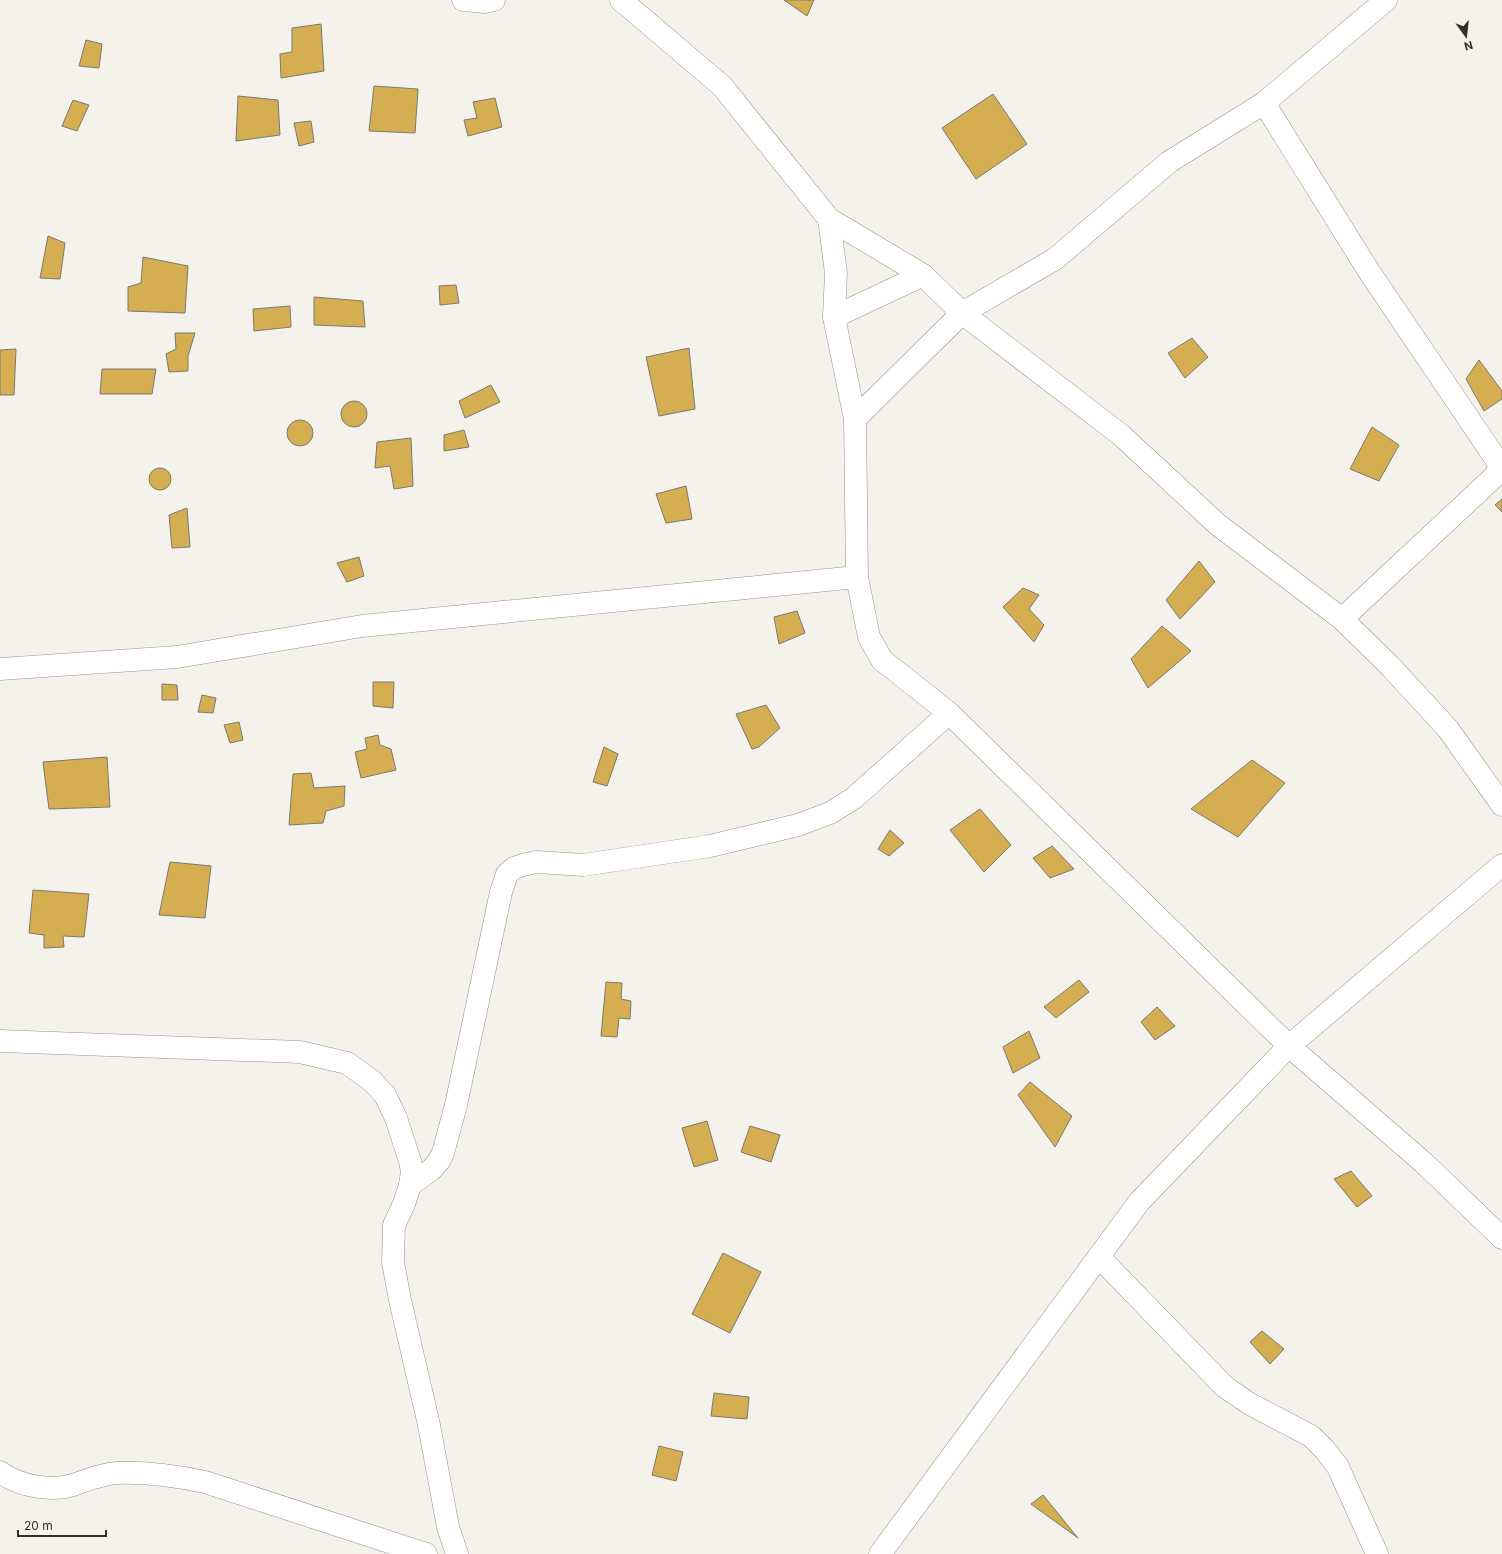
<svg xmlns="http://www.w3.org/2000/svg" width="1502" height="1554" viewBox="0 0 1502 1554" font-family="Inter,sans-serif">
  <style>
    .building { fill: #d5ae51; stroke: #7b7872 }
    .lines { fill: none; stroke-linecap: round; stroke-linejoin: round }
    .street-casing { stroke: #94928c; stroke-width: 23 }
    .street { stroke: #fff; stroke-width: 22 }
  </style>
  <rect width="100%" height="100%" fill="#f5f2eb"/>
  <g class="building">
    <polygon points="784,0 814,0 807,16"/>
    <polygon points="321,24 324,71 281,78 280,54 292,52 292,28"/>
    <polygon points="86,40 102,44 99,68 79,66"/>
    <polygon points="374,86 418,89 415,133 369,131"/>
    <polygon points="993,94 1027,144 976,179 942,128"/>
    <polygon points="238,96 278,100 280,135 236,141"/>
    <polygon points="495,98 502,127 468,136 464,120 477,118 473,102"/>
    <polygon points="73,100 89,105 77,131 62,126"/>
    <polygon points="311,121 314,142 299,146 294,123"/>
    <polygon points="48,236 65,243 60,279 40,278"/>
    <polygon points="143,257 188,266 185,313 128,311 128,287 141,283"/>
    <polygon points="456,285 459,303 440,305 439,286"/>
    <polygon points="314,297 363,301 365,327 314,325"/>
    <polygon points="290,306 291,327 254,331 253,309"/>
    <polygon points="175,333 195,333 188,356 188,371 169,372 166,354 176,349"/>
    <polygon points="1192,338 1208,357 1185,378 1168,353"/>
    <polygon points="689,348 695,409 659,416 646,357"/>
    <polygon points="16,349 14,395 0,395 0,350"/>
    <polygon points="1479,360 1502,391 1502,399 1484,411 1466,379"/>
    <polygon points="102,369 156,369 152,394 100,394"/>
    <polygon points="491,385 500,402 465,418 459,401"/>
    <circle cx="354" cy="414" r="13"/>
    <circle cx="300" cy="433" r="13"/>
    <polygon points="1372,427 1399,445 1379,481 1350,469"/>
    <polygon points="464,430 469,447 444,451 444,435"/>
    <polygon points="411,438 413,486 394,489 390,466 375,468 377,442"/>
    <circle cx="160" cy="479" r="11"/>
    <polygon points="686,486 692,519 666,523 656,494"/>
    <polygon points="1502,499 1502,512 1495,505"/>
    <polygon points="187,508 190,547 172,548 169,515"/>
    <polygon points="359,557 364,576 347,582 337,563"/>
    <polygon points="1199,561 1215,582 1180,619 1166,600"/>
    <polygon points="1023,588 1039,595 1029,609 1044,625 1034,642 1003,607"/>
    <polygon points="797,611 805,633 779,644 774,617"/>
    <polygon points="1162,626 1191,651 1148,688 1131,659"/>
    <polygon points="373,682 394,682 393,708 373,706"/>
    <polygon points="162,684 177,685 178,700 162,700"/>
    <polygon points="202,695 216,698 213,713 198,712"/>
    <polygon points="766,705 780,728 759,747 752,749 736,714"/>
    <polygon points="239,722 243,740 230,743 224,725"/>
    <polygon points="378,735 380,745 391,749 396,770 361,778 355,752 367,749 365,738"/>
    <polygon points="604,747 618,754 607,786 593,782"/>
    <polygon points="107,757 110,807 49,809 43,762"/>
    <polygon points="1252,760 1285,783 1238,837 1191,809"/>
    <polygon points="311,773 314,788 345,786 344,806 326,811 323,823 289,825 293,774"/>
    <polygon points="980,809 1011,845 984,872 950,830"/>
    <polygon points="890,830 904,843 889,856 878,849"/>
    <polygon points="1052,846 1074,869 1050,878 1033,858"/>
    <polygon points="170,862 211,866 205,918 159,915"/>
    <polygon points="33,890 89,894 84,937 63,936 64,947 44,948 44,935 29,933"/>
    <polygon points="1079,980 1089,992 1056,1018 1044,1007"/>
    <polygon points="606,982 622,983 621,999 631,1001 630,1019 619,1018 617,1037 601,1036"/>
    <polygon points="1157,1007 1175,1026 1155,1040 1141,1022"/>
    <polygon points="1029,1031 1040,1058 1013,1073 1003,1047"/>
    <polygon points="1030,1082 1072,1116 1055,1147 1018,1095"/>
    <polygon points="707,1121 718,1160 694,1167 682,1128"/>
    <polygon points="750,1126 780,1135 771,1162 741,1152"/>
    <polygon points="1351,1171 1372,1196 1357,1207 1334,1179"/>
    <polygon points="723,1253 761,1272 730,1333 692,1314"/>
    <polygon points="1262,1331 1284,1349 1270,1364 1250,1342"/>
    <polygon points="714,1393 749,1397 747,1419 711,1416"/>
    <polygon points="659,1446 683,1452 676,1481 652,1475"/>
    <polygon points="1043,1495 1078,1538 1031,1504"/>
  </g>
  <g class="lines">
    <g class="street-casing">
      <g id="street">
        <polyline points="463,0 485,2 494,0"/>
        <polyline points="621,0 722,86 829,219 923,275 962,313 1055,259 1169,162 1264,103 1386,0"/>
        <polyline points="1264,103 1370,273 1498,462 1499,468 1495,476 1342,619"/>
        <polyline points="829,219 836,273 834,317 855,419 857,577"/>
        <polyline points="834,317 923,275"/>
        <polyline points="855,419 962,313 1121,435 1217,524 1342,619 1389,665 1448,729 1502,805"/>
        <polyline points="0,669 177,657 362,626 857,577 869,637 882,660 949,713 1289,1046 1424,1163 1502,1238"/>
        <polyline points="0,1041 300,1052 347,1063 372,1081 385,1095 396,1118 410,1161 412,1172 410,1185 404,1204 394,1225 393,1262 400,1300 429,1425 448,1527 457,1554"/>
        <polyline points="410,1185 431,1170 439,1161 443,1153 456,1105 501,892 507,874 514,868 523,865 536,862 583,865 710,846 798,825 830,813 854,798 949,713"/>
        <polyline points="1099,1257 1225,1387 1250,1404 1311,1436 1325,1450 1338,1467 1377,1554"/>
        <path d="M0,1472C19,1486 51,1492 73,1485C87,1480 101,1474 117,1473C146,1472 176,1476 205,1482L426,1554"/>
        <polyline points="880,1554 1139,1202 1289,1046 1502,865"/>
      </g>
    </g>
    <use href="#street" class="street"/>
  </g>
  <g transform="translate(1466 36) rotate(165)" stroke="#f5f2eb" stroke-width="3" paint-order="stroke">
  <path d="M0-3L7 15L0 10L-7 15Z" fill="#31302d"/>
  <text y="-6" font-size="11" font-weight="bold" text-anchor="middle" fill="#31302d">N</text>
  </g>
  <path d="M18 1530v6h88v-6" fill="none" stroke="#31302d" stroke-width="2"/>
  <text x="24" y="1530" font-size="12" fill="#31302d" stroke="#f5f2eb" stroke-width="3" paint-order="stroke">20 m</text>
</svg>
